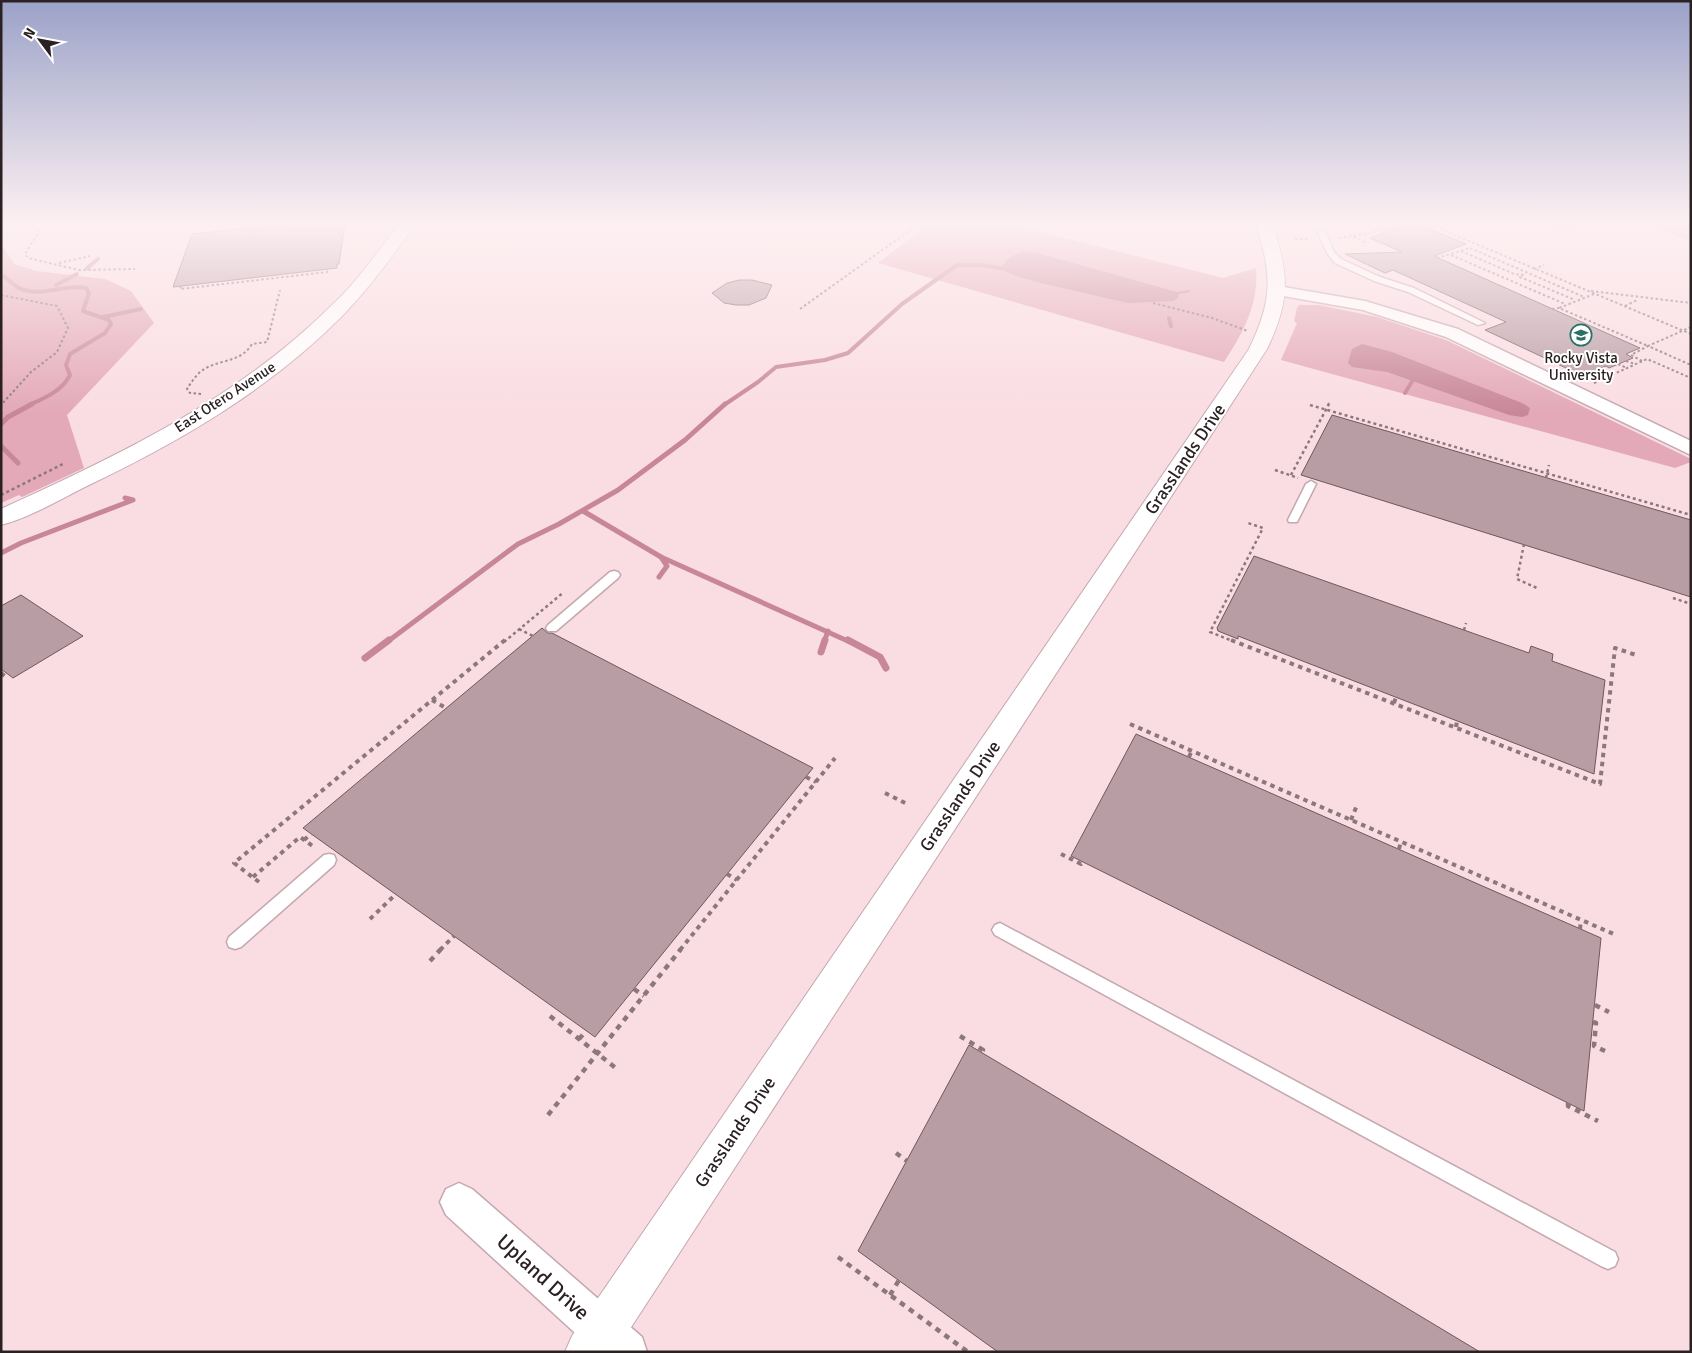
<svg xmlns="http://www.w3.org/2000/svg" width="1692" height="1353" viewBox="0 0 1692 1353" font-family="Signika,sans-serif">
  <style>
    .green { fill: #e3a9b8 }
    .water { fill: #c88798 }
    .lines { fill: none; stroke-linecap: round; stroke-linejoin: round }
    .stream-far2 { stroke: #c88798; stroke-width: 4 }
    .stream-far1 { stroke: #c88798; stroke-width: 5 }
    .stream { stroke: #c88798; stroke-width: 7 }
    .building { fill: #b99da4; stroke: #70575d }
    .service-casing { stroke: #c4a8af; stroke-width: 3 }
    .minor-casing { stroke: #c4a8af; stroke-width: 3 }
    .tertiary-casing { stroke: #c4a8af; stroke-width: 2 }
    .path-far3 { stroke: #8b787c; stroke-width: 2; stroke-dasharray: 2.5 2.5; stroke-linecap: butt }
    .path-far2 { stroke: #8b787c; stroke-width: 2.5; stroke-dasharray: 3 3; stroke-linecap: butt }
    .path-far1 { stroke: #8b787c; stroke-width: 4; stroke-dasharray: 4.5 4.5; stroke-linecap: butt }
    .path { stroke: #8b787c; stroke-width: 4.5; stroke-dasharray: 5.5 5.5; stroke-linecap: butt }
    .service { fill: #fff; fill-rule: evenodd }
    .minor { fill: #fff; fill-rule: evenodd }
    .tertiary { fill: #fff; fill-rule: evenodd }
    .labels { text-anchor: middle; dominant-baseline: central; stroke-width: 4; stroke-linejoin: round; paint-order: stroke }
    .far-poi-label { font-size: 15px; fill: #2b2123; stroke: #fff }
    .far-street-label { font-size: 15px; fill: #2b2123; stroke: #fff }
    .street-label { font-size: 18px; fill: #2b2123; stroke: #fff }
    .near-street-label { font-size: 21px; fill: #2b2123; stroke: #fff }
  </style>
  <rect width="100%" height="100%" fill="#fadde3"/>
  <g class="green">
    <path d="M931,223H1005L1223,278L1256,268C1259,304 1243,333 1224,362L878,263Z"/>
    <polygon points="1543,223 1602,223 1558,232"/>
    <polygon points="1641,223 1691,223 1691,242"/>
    <polygon points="1,244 14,264 37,271 105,279 131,291 154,323 67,415 84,468 22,497 19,495 1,503"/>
    <polygon points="1299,305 1319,305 1377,317 1446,340 1691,459 1691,462 1675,468 1281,360 1297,323 1294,321 1297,308"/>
  </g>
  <g class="water">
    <polygon points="1024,251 1037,253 1177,292 1189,290 1191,292 1179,294 1178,298 1173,301 1128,303 1045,284 1016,276 1005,271 1003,265 1010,257"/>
    <polygon points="1362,344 1392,352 1522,403 1530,408 1528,415 1522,417 1509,415 1387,372 1352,367 1348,363 1352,349"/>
  </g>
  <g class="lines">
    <g class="stream-far2">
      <polyline points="1675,223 1691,229"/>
      <polyline points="87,268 98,259"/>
      <path d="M1,275C10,279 14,288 24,290C44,296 65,284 86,288L89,293L83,311L109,320L111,324L105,333L70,354L66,365L70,375C62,391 45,398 29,405"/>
      <polyline points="56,285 77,274"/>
      <polyline points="103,317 141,309"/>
      <polyline points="1169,318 1171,326"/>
      <polyline points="1405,393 1416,375"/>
      <polyline points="724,405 758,382 776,367 825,360 848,353 902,304 957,265 982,265 1011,270"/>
    </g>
    <g class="stream-far1">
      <polyline points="1,424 8,417 32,404"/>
      <polyline points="1,446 18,463"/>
      <polyline points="583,511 661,557 667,566 659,577"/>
      <polyline points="1,553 21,543 133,500 125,498"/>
      <polyline points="661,557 850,642"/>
      <polyline points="387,642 518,544 559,524 618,490 685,440 725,404"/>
      <polyline points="824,642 828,631"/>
    </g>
    <g class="stream">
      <polyline points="848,640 880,657 886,668"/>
      <polyline points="821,652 825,640"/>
      <polyline points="365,658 389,640"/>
    </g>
  </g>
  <g class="building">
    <polygon points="295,223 345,223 339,264 337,264 337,268 173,287 192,234"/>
    <polygon points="1416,223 1466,244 1434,256 1640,348 1626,354 1633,358 1609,368 1606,366 1583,376 1485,330 1506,322 1393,270 1385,273 1345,254 1402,252 1370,238 1385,233 1382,232 1406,224 1409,225"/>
    <polygon points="739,280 752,280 772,285 766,298 749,305 736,305 724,303 712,293 727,283"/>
    <polygon points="1332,415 1691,520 1691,597 1301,475"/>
    <polygon points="1254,556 1529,653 1531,646 1553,654 1552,661 1605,680 1594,774 1238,636 1238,639 1218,631 1217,628"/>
    <polygon points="21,595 83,636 13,678 1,669 1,606"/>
    <polygon points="542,628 548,633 552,633 813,768 595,1037 303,828"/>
    <polygon points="1136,734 1601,938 1584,1111 1071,856"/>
    <polygon points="969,1045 1021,1076 1480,1352 998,1352 858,1251"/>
  </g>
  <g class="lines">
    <g class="service-casing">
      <g id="service">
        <polygon points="1319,231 1325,231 1334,252 1341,259 1380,277 1414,288 1485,323 1478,325 1408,292 1374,281 1335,263 1327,253 1318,233"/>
        <polygon points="1311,481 1316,484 1297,522 1289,522 1288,520 1306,484"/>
        <polygon points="614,571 618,572 620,575 618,578 556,631 548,631 546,628 548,625 610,572"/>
        <polygon points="329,854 334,855 336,860 334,865 241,947 235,949 229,947 227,942 229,937 324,855"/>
        <polygon points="1000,923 1615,1252 1618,1259 1615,1266 1608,1269 1601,1266 995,935 992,930 995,925"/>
      </g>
    </g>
    <g class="minor-casing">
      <g id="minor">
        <polygon points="1278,286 1365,301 1458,329 1691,441 1691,455 1446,337 1363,310 1272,294 1270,291 1272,288"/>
        <polygon points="459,1183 472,1189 642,1337 647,1352 596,1352 446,1215 440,1202 446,1189"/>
      </g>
    </g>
    <g class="tertiary-casing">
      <g id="tertiary">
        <path d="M400,223H416C394,254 371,286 345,313C273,387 183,440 91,484C62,498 32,517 1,525V509C120,455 239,398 332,305C358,281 378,251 400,223Z"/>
        <path d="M1256,223H1272C1289,275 1291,299 1267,349L615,1352H565L572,1336L1249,349C1273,300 1272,275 1256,223Z"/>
      </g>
    </g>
    <g class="path-far3">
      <polyline points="1426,223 1691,334"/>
      <polyline points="40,230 25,254 28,258 79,270 135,269"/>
      <polyline points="1349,235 1367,243"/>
      <polyline points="1339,238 1371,233 1401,223"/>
      <polyline points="1295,239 1309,239"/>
      <polyline points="1470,248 1584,297"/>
      <polyline points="1461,251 1514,274 1523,275 1520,277 1575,300"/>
      <polyline points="1451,255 1565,304"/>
      <polyline points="1437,258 1470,248"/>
      <polyline points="59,263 90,256"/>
      <polyline points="1534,269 1544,265"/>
      <polyline points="181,286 180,289 327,272 327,269"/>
      <polyline points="1591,291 1691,303"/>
      <polyline points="1594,294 1559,308 1648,346"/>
      <polyline points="1,295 57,306 68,328 57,352 31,372 1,405"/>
      <polyline points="1153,303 1212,318 1248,331"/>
      <polyline points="1625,306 1637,300"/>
      <polyline points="800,309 920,223"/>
      <polyline points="1552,309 1559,308"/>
      <polyline points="1691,327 1648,346 1691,365"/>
      <polyline points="1626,361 1635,364"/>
      <polyline points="1642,361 1631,355 1648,346"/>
      <polyline points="1618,364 1627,368"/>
      <polyline points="1594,383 1647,359 1691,378"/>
      <path d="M201,394L190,393L187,389C192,381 198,372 206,368C223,359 241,362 252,344L267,342L280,290"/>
      <polyline points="1328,405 1329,403"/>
    </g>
    <g class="path-far2">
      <polyline points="1310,405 1691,515"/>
      <polyline points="1275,470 1298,478"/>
      <polyline points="1291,475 1329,404"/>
      <polyline points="1546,478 1549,465"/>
      <polyline points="1,495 65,463"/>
      <polyline points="1524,544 1517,579 1537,588"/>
      <polyline points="1673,598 1691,604"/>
      <polyline points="519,629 533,636"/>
      <polyline points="1464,630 1466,623"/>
      <polyline points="504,642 564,592"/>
      <polyline points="1235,642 1210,632 1263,528 1248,523"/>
    </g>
    <g class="path-far1">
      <polyline points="1231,640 1600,784 1615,648 1636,655"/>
      <polyline points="1,673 7,678"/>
      <polyline points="432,700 446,708"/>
      <polyline points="1394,703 1396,697"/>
      <polyline points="1130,724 1616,935"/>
      <polyline points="1456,727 1457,721"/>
      <polyline points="1189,757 1192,750"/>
      <polyline points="806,777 816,782"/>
      <polyline points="885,793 909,805"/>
      <polyline points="1351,820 1357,805"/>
      <polyline points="304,840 311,834"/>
      <polyline points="1399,849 1401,841"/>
      <polyline points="1061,854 1081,864 1082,862"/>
      <polyline points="727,874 737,880"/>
      <polyline points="253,877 300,837 314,847"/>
      <polyline points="259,882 234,863 505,640"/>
      <polyline points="370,919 396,894"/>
      <polyline points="1580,929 1581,920"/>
      <polyline points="440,950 454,936"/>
      <polyline points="680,950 835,758"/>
    </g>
    <g class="path">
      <polyline points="430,961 441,949"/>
      <polyline points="634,989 644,996"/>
      <polyline points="1595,1005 1609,1012"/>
      <polyline points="550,1016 617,1069"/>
      <polyline points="1593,1022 1596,1023 1594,1046 1605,1051"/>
      <polyline points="960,1036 983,1050 981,1052"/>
      <polyline points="579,1039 586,1031"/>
      <polyline points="1568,1103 1568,1106 1598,1121"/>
      <polyline points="548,1115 681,949"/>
      <polyline points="896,1153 907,1161"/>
      <polyline points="838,1257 968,1352"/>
      <polyline points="890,1295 899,1280"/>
    </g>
    <use href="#service" class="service"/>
    <use href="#minor" class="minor"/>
    <use href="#tertiary" class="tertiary"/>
  </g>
  <linearGradient id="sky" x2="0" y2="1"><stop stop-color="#9ba2c8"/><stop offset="0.54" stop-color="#fdf0f2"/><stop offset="1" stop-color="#fdf0f2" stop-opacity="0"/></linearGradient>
  <rect width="1692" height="413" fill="url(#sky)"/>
  <defs>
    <g id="university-ring" transform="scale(1.125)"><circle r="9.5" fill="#fff" stroke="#2a7066" stroke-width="1.5"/><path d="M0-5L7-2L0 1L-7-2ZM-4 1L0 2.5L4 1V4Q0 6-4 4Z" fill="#2a7066"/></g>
  </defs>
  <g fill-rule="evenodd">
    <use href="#university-ring" x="1581" y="335"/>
  </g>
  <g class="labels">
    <g class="far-poi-label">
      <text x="1581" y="358">Rocky Vista<tspan x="1581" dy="17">University</tspan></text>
    </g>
    <g class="far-street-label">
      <text transform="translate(225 397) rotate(-33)">East Otero Avenue</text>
    </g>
    <g class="street-label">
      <text transform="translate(1185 459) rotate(-56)">Grasslands Drive</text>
      <text transform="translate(960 796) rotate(-56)">Grasslands Drive</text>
      <text transform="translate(735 1132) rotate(-56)">Grasslands Drive</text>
    </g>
    <g class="near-street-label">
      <text transform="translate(543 1277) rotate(42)">Upland Drive</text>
    </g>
  </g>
  <rect width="1692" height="1353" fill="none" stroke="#2b2123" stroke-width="5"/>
  <g transform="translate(40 40) rotate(302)" stroke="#ffffff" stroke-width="4" paint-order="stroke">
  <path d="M0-4L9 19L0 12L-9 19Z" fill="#2b2123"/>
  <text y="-8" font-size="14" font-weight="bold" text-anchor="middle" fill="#2b2123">N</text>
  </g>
</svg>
